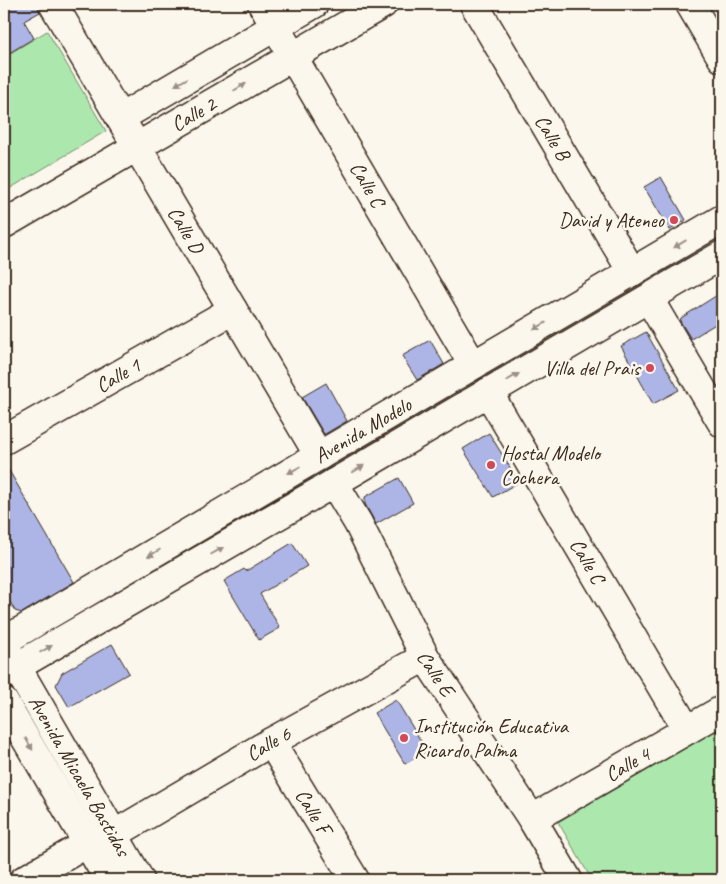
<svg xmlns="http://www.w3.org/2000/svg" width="726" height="884" viewBox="0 0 726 884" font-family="Caveat,sans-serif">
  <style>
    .green { fill: #ace8ae; stroke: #748966 }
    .building { fill: #acb5e6; stroke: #3b2a1e }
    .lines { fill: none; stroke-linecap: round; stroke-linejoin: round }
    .minor-casing { stroke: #3b2a1e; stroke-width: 31 }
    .major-casing { stroke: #3b2a1e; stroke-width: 31 }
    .minor { stroke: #fbf7ec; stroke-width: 28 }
    .major { stroke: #fbf7ec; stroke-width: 28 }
    .oneway { fill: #9b9085 }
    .poi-dot { fill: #d1495b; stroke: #fbf7ec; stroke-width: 2 }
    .labels { text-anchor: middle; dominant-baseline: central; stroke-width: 5; stroke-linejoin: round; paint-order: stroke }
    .street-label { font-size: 21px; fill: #3b2a1e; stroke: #fbf7ec }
    .poi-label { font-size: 21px; fill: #3b2a1e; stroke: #fbf7ec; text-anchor: end }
  </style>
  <rect width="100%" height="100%" fill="#fbf7ec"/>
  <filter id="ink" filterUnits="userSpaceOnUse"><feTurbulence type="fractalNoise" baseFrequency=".02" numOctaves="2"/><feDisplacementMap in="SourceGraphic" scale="10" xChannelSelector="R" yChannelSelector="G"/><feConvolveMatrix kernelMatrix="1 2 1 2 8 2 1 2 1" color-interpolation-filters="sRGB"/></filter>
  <g filter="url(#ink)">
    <g class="green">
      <polygon points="47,31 106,131 4,192 4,57"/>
      <polygon points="722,727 722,880 592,880 558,822"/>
    </g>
    <g class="building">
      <polygon points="4,4 37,4 40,12 24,21 34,38 4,56"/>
      <polygon points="661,177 686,220 670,230 644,187"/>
      <polygon points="722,292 722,320 691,339 680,321 681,318"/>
      <polygon points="646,332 679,390 653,404 621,346"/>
      <polygon points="430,340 444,364 417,380 402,356"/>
      <polygon points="326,383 347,421 325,434 324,434 302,397"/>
      <polygon points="489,433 519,482 493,497 463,449"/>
      <polygon points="4,462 74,582 22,613 15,611 4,591"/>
      <polygon points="399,478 413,503 376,524 365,504 365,497"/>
      <polygon points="292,543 307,566 260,594 280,628 259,640 224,581 244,569 246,571"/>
      <polygon points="112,644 129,673 69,707 56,685 62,673"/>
      <polygon points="396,700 427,751 405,764 374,713"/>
    </g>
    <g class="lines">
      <g class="minor-casing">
        <g id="minor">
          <path id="s1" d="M53,4L319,456"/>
          <path id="s2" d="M262,4L473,365"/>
          <path id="s3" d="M474,4L632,272"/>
          <polyline points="690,4 722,58"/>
          <polyline points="120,118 314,4"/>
          <path id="s4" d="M4,224L383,4"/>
          <polyline points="649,299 722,423"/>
          <path id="s5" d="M488,392L687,730"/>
          <path id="s6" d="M4,440L233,310"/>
          <path id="s7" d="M334,483L358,523L425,657L532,819L568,880"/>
          <path id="s8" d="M4,641L722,219"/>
          <polyline points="4,674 334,483 722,255"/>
          <path id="s9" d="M271,742L355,880"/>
          <path id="s10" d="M532,819L722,710"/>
          <path id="s11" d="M113,835L271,742L425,657"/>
          <polyline points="24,880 88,843"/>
        </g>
      </g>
      <g class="major-casing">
        <g id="major">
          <path id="s12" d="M4,645L140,880"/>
          <polyline points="4,702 109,880"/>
        </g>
      </g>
      <use href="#minor" class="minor"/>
      <use href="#major" class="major"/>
    </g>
    <defs><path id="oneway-solid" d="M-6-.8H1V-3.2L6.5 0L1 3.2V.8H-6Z" transform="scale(1.25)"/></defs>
    <g class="oneway">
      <use href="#oneway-solid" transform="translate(181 82) rotate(150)"/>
      <use href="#oneway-solid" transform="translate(240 87) rotate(-30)"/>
      <use href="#oneway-solid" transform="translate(680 244) rotate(149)"/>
      <use href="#oneway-solid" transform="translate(540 326) rotate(150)"/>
      <use href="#oneway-solid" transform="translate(513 377) rotate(-30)"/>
      <use href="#oneway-solid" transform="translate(358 469) rotate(-31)"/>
      <use href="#oneway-solid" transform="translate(294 470) rotate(150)"/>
      <use href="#oneway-solid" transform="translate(217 551) rotate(-30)"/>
      <use href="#oneway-solid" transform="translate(154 553) rotate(150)"/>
      <use href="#oneway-solid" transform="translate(46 649) rotate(-30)"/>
      <use href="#oneway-solid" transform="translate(29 744) rotate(59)"/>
    </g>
  </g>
  <g class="poi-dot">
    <circle cx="674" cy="220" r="5"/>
    <circle cx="650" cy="368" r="5"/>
    <circle cx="491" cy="465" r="5"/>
    <circle cx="404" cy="738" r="5"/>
  </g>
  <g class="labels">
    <g class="street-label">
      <text stroke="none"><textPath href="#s4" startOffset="219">Calle 2</textPath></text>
      <text stroke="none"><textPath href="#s3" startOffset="155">Calle B</textPath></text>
      <text stroke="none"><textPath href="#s2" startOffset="209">Calle C</textPath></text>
      <text stroke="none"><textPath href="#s1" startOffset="262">Calle D</textPath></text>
      <text stroke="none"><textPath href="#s6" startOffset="131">Calle 1</textPath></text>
      <text stroke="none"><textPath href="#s8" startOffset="416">Avenida Modelo</textPath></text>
      <text stroke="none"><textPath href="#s5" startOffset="196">Calle C</textPath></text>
      <text stroke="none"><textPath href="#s7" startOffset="216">Calle E</textPath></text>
      <text stroke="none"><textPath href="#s11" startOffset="180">Calle 6</textPath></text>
      <text stroke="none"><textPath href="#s10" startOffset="110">Calle 4</textPath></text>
      <text stroke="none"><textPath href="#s12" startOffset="151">Avenida Micaela Bastidas</textPath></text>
      <text stroke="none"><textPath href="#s9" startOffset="81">Calle F</textPath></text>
    </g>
    <g class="poi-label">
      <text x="664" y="220">David y Ateneo</text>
      <text x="640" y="368">Villa del Prais</text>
      <text x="501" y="453" text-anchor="start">Hostal Modelo<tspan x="501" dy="24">Cochera</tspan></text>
      <text x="414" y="726" text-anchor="start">Institución Educativa<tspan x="414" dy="24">Ricardo Palma</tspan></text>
    </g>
  </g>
  <rect width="726" height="884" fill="none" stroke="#fbf7ec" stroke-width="20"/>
  <rect x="10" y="10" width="706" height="864" fill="none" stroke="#3b2a1e" stroke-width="2" filter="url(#ink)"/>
</svg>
